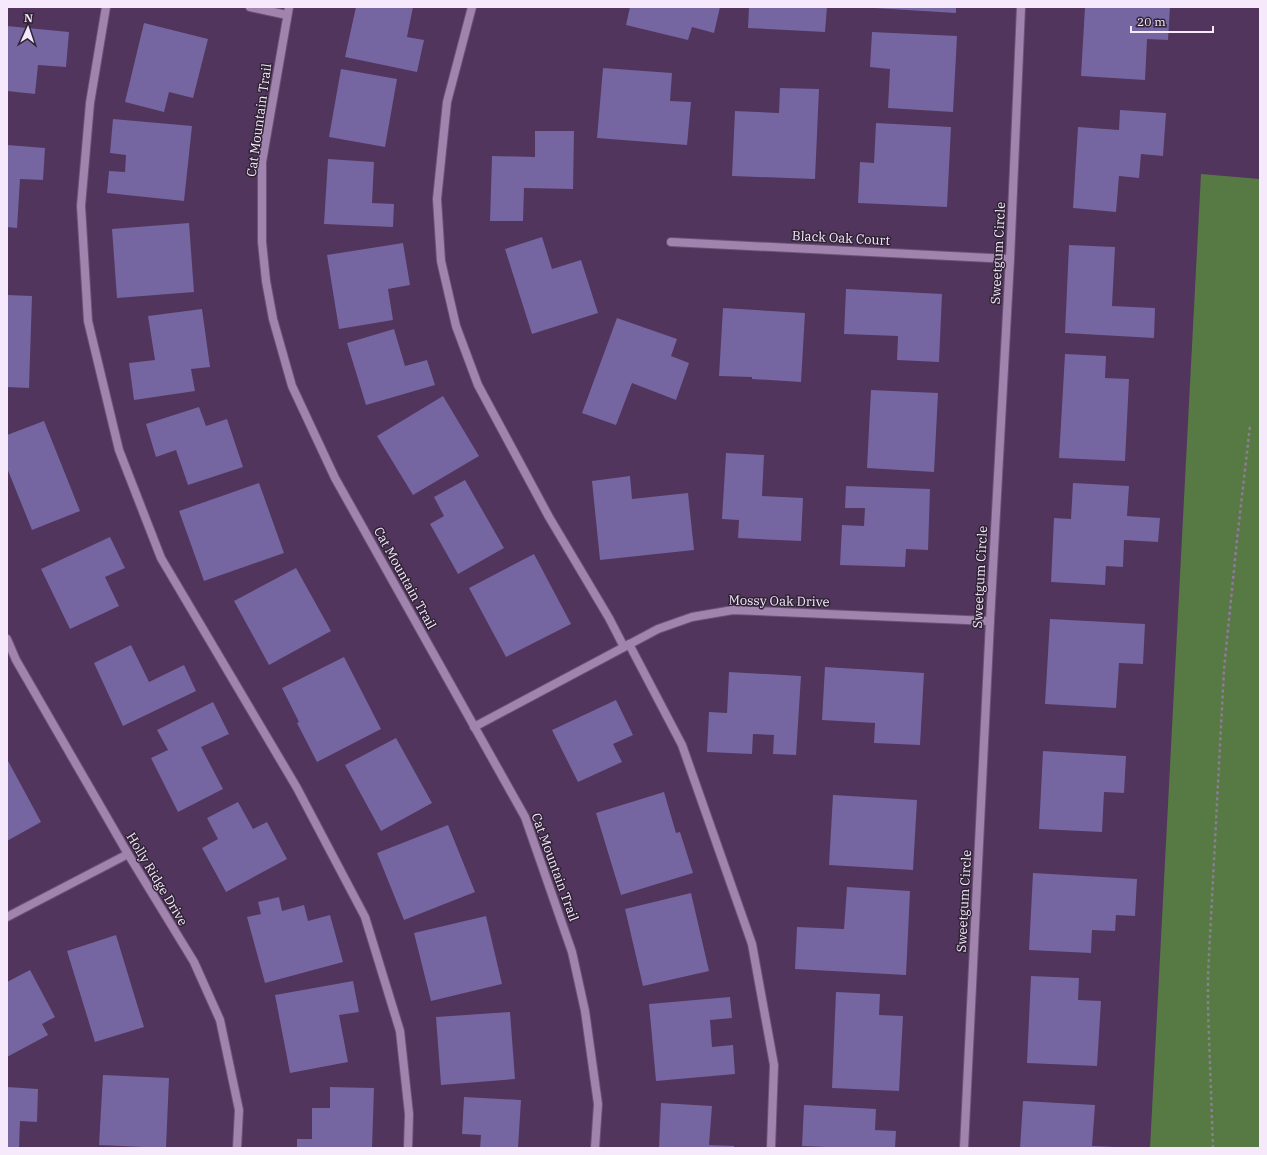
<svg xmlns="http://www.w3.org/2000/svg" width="1267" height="1155" viewBox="0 0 1267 1155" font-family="'IBM Plex Serif',serif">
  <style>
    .grass { fill: #577944 }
    .building { fill: #7565a0 }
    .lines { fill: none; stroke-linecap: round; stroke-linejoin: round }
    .service-casing { stroke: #6b5276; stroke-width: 10 }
    .minor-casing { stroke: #6b5276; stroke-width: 10 }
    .path { stroke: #907a99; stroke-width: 2.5; stroke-dasharray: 3 3; stroke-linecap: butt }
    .service { stroke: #a184ad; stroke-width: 8 }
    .minor { stroke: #a184ad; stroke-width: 8 }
    .labels { text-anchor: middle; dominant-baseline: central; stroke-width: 3; stroke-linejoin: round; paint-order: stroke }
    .street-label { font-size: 13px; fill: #f6e9fc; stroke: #2f2335 }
  </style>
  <rect width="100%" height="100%" fill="#51355c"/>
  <polygon class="grass" points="1201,174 1260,179 1260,1148 1150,1148"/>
  <g class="building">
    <polygon points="356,7 413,7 407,37 424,40 417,72 345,57"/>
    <polygon points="630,7 720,7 714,33 692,27 688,40 626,25"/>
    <polygon points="749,7 827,7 825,32 748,28"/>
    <polygon points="874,7 956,7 956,13 874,8"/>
    <polygon points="1085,7 1170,7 1168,40 1147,39 1145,80 1081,76"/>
    <polygon points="144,23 208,39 193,98 169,92 164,112 125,102"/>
    <polygon points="7,26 69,32 66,67 38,65 35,94 7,91"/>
    <polygon points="872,32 957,36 953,112 888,108 890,69 870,67"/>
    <polygon points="603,68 672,73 670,101 691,102 687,145 597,138"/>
    <polygon points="341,69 397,79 385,147 329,137"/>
    <polygon points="780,88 819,89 815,179 732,176 735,111 779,113"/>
    <polygon points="1120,110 1166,113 1163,156 1141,154 1139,178 1119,176 1116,212 1073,208 1078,127 1119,130"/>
    <polygon points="113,119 192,126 184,201 107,193 109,171 125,172 126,155 110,153"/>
    <polygon points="876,123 951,127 947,207 858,203 860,162 874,163"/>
    <polygon points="535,131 574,131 573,189 524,188 523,221 490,221 492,156 535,157"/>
    <polygon points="7,145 45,148 43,180 20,179 17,228 7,227"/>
    <polygon points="328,159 374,162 372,203 394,204 393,227 324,224"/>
    <polygon points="189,223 194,292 117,298 112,229"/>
    <polygon points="542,237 552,269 581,260 598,313 532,334 505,249"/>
    <polygon points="403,243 410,285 388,289 393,320 339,329 327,255"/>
    <polygon points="1069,245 1115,247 1112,306 1155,308 1154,338 1065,333"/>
    <polygon points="846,289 942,294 939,362 897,360 898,336 844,334"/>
    <polygon points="7,295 32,296 29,388 7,387"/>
    <polygon points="723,308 805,313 801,382 752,379 752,377 719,376"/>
    <polygon points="202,309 210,367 191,369 195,391 134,400 129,363 155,360 148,316"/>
    <polygon points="617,318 677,339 671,356 689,363 676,400 632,383 616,425 582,413"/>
    <polygon points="394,329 405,366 427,360 435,385 366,405 347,343"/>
    <polygon points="1065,354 1106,356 1105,378 1129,379 1125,461 1059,458"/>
    <polygon points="871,390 938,393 934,472 867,468"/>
    <polygon points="443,396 479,456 413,495 377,436"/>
    <polygon points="199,407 206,426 227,419 243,467 188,485 176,450 156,457 146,424"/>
    <polygon points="44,421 80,511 32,530 7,468 7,435"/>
    <polygon points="726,453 764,455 762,496 803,498 801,541 738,538 739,520 722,519"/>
    <polygon points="630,476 632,499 688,493 694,550 600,560 592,481"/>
    <polygon points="465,480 504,548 458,574 430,524 444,516 434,497"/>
    <polygon points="259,483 284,553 204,581 179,511"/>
    <polygon points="1073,483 1129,486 1127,516 1160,518 1158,542 1124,540 1123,567 1106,566 1105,585 1051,582 1054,518 1071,519"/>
    <polygon points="846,486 930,489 928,550 906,549 905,567 840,565 842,525 864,526 865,508 845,508"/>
    <polygon points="110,537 125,568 105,577 119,606 70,629 41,569"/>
    <polygon points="534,554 571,624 506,657 469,588"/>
    <polygon points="296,568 331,631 269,665 234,601"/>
    <polygon points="1050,619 1145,624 1143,664 1119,663 1116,708 1045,704"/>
    <polygon points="131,645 149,682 184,665 196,691 123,726 94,663"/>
    <polygon points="344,657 381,729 317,762 297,723 299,722 282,688"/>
    <polygon points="825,667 924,673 920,745 874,743 875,723 822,720"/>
    <polygon points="729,672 801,676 796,755 773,754 774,735 753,734 752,754 707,752 709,712 727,713"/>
    <polygon points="616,700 633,735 613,744 622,762 578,782 552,730"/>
    <polygon points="213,702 229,734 201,747 223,789 178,812 151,758 168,750 157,730"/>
    <polygon points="396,738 432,803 381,831 345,765"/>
    <polygon points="1043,751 1126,756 1124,793 1104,792 1102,832 1039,829"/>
    <polygon points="7,759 41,822 7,841"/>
    <polygon points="664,792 676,833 680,832 693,873 621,895 596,813"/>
    <polygon points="833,795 917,800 913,870 829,865"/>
    <polygon points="238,802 253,829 267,822 287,859 226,892 202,848 218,839 207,818"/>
    <polygon points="448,825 475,892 404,920 377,853"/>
    <polygon points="1033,873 1137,879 1135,916 1116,915 1115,931 1092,930 1091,953 1029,950"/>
    <polygon points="847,887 910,891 906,975 795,969 797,927 844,929"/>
    <polygon points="691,893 709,971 643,986 625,909"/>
    <polygon points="279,897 282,911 304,905 308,921 330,915 343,962 265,983 247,917 261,914 258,902"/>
    <polygon points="486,916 502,984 431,1001 414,933"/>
    <polygon points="116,935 144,1027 95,1042 67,951"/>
    <polygon points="30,970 55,1017 42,1024 48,1035 7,1057 7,982"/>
    <polygon points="1031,976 1079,978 1078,1000 1101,1001 1097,1066 1027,1063"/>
    <polygon points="353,981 359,1012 339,1015 348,1062 290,1073 275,995"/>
    <polygon points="836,992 880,994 879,1015 903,1016 899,1091 832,1088"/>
    <polygon points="730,997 732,1018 710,1020 712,1047 733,1045 735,1074 656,1081 649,1004"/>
    <polygon points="510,1012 515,1079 441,1085 436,1017"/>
    <polygon points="103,1075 169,1078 166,1148 99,1145"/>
    <polygon points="7,1087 38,1089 37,1122 20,1121 19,1148 7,1148"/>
    <polygon points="330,1087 374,1088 372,1148 297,1148 297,1139 312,1139 312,1108 330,1108"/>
    <polygon points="464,1097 521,1100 518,1148 480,1148 481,1135 462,1134"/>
    <polygon points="1023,1101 1095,1105 1092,1146 1116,1147 1116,1148 1020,1148"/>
    <polygon points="661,1103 712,1106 709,1145 734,1146 734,1148 659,1148"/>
    <polygon points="804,1105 876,1109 875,1130 896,1131 895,1148 827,1148 827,1147 802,1146"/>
  </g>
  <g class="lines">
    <g class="service-casing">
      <g id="service">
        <polyline points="106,7 90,103 81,206 88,321 119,450 161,558 297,788 365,917 400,1031 409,1114 408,1148"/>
        <polyline points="472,7 447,102 437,199 441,261 456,326 478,385 549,517 609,618 624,647"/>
        <polyline points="629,644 682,745 752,944 774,1065 771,1148"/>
      </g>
    </g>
    <g class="minor-casing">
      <g id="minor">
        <polyline points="250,7 287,15"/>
        <polyline points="289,7 262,162 262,242 266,281 273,319 292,386 335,478 525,817 572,952 585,1011 598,1104 595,1148"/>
        <polyline points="671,242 1010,259"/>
        <polyline points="7,639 16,660 128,854 194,962 220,1020 239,1110 237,1148"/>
        <polyline points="474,727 658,629 692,617 733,610 990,621"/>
        <polyline points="7,917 128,854"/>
        <polyline points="964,1148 990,621 1010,259 1021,7"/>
      </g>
    </g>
    <polyline class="path" points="1213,1148 1208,1009 1208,975 1224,669 1237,540 1250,426"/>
    <use href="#service" class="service"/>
    <use href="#minor" class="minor"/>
  </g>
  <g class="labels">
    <g class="street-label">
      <text transform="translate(259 120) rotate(-82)">Cat Mountain Trail</text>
      <text transform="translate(841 238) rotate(3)">Black Oak Court</text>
      <text transform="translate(998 253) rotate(-87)">Sweetgum Circle</text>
      <text transform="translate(980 577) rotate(-87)">Sweetgum Circle</text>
      <text transform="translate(405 578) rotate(61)">Cat Mountain Trail</text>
      <text transform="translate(779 601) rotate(1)">Mossy Oak Drive</text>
      <text transform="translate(555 867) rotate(70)">Cat Mountain Trail</text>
      <text transform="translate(157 879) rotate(59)">Holly Ridge Drive</text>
      <text transform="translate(964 901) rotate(-87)">Sweetgum Circle</text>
    </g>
  </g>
  <rect width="1267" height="1155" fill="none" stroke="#f6e9fc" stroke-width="16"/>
  <g transform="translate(28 28) rotate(3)" stroke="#2f2335" stroke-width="3" paint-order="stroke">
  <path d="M0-3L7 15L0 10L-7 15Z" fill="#f6e9fc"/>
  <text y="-6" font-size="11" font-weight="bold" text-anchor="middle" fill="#f6e9fc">N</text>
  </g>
  <path d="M1131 26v6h82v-6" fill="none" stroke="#f6e9fc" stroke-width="2"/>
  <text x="1137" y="26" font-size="12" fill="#f6e9fc" stroke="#2f2335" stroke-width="3" paint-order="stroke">20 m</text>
</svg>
